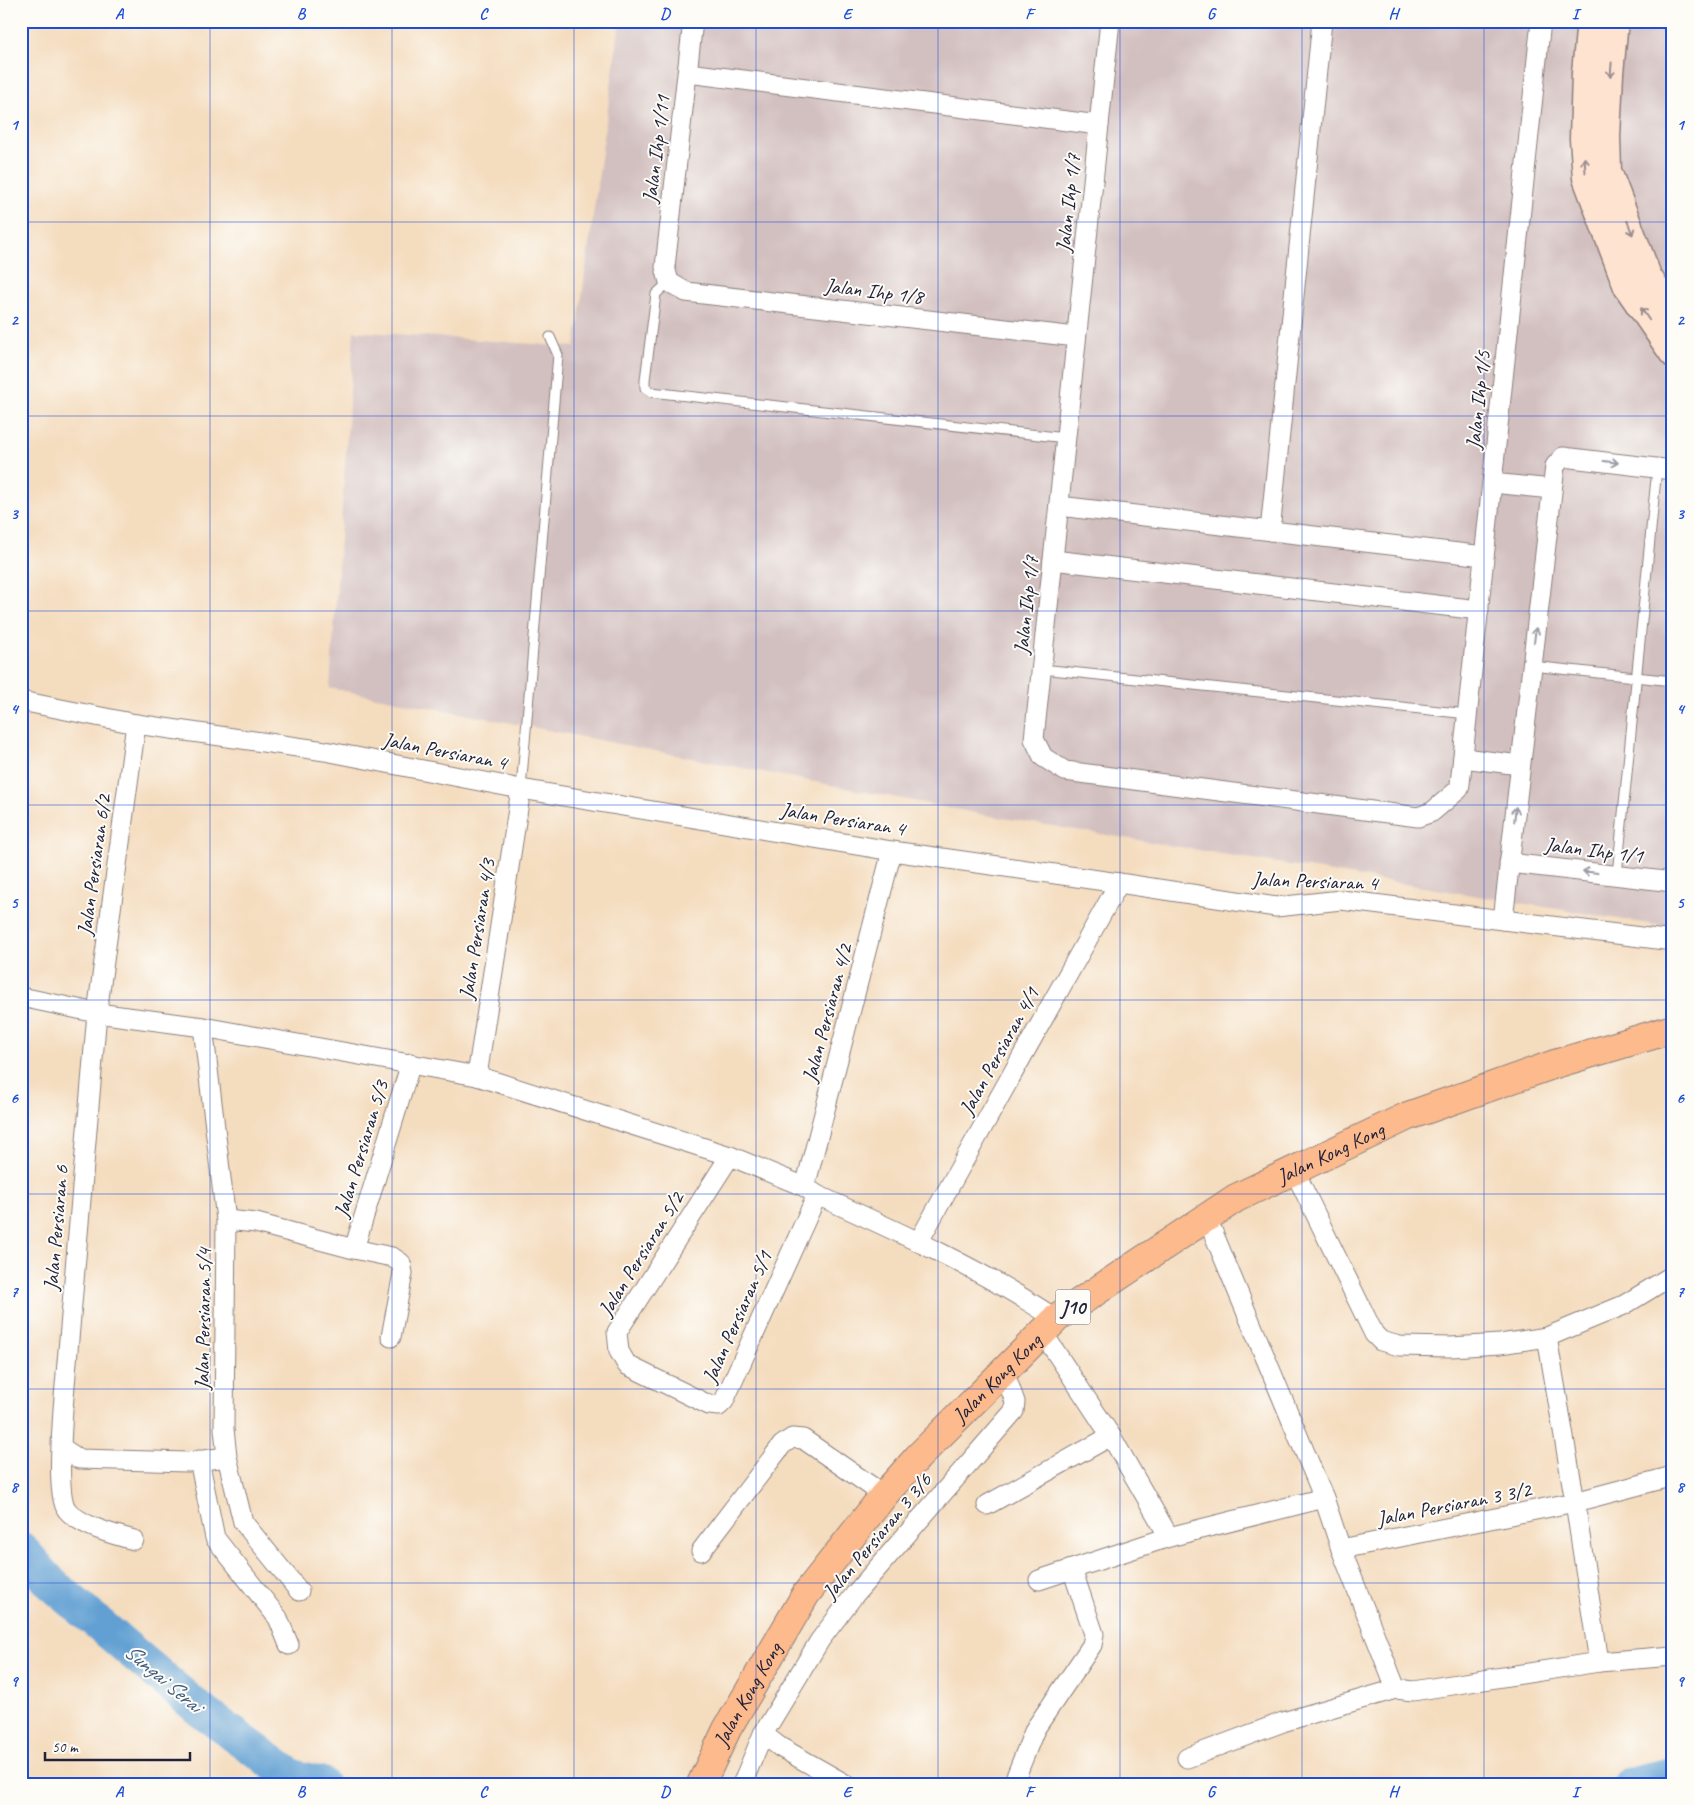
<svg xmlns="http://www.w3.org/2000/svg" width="1694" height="1805" viewBox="0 0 1694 1805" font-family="Caveat,sans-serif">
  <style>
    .industrial { fill: #d2bfbf }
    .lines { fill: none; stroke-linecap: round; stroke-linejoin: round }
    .river { stroke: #62a0d3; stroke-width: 35 }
    .lane-casing { stroke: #8b7f7c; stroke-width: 11 }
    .street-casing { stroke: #8b7f7c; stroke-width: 21 }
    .secondary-casing { stroke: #8b7f7c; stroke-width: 29 }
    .primary-casing { stroke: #8b7f7c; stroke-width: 30 }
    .lane { stroke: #fff; stroke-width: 9 }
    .street { stroke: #fff; stroke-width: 19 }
    .secondary { stroke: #fee3d1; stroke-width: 26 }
    .primary { stroke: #fcba8d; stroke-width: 28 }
    .oneway { stroke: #9b8c8e }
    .oneway2 { stroke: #9c9ca7 }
    .grid { fill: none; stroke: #1d4ed8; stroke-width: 1; stroke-opacity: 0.55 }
    .labels { text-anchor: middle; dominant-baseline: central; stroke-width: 4; stroke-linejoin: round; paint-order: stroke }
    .shield { fill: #fdfcf7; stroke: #646373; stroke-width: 1 }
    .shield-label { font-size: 20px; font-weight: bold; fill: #22223b }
    .street-label { font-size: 21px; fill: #22223b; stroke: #fdfcf7 }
    .water-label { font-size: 22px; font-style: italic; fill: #3f5b7f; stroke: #fdfcf7 }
    .neatline { fill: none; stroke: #1d4ed8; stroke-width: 2 }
    .grid-label { font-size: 16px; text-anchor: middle; font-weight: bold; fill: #1d4ed8 }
  </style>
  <rect width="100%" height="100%" fill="#fdfcf7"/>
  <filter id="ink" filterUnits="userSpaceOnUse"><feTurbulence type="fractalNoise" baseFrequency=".02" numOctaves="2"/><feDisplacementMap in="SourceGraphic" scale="10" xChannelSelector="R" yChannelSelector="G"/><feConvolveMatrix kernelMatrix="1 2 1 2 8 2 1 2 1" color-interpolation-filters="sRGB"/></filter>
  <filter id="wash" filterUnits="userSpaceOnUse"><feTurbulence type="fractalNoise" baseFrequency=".0096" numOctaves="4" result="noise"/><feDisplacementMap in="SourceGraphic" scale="20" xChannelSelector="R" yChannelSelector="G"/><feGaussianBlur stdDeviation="1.12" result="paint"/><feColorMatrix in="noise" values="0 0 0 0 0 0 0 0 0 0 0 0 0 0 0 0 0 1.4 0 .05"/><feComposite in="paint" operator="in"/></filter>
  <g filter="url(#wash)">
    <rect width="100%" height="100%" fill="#f4dcbe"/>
    <polygon class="industrial" points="620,21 1673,21 1673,928 985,815 330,688 354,331 575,347"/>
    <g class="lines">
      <g class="river">
        <polyline points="21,1549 51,1583 199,1709 291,1776 321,1784"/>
        <polyline points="1631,1784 1673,1774"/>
      </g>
    </g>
  </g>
  <g filter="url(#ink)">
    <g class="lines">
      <g class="lane-casing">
        <g id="lane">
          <polyline points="669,282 656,294 645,380 645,388 651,392 1066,438"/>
          <polyline points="1532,666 1673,681"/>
          <polyline points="1042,669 1468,714"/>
          <polyline points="521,789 558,355 550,337"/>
          <polyline points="1617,875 1657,468"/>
        </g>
      </g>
      <g class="street-casing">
        <g id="street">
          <polyline points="693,21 665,267 669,282 686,292 1076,337"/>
          <polyline points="1110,21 1034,739 1043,757 1065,771 1418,817 1432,812 1459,789 1460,784 1541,21"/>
          <polyline points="688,73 1099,125"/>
          <polyline points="1492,483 1552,489"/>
          <polyline points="1059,506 1484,556"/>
          <polyline points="1270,531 1322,21"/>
          <polyline points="1053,560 1479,610"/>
          <polyline points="21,701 136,724 325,751 521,789 892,851 1119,883 1276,907 1341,900 1673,941"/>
          <polyline points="1463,758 1520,765"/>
          <polyline points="1509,863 1673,882"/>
          <polyline points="1503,920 1555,466 1563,457 1673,470"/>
          <path d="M21,997L97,1013L203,1027L477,1076L730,1156L805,1187L817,1195C899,1232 981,1269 1056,1319"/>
          <polyline points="203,1027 226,1220 224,1429 227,1457 243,1522 299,1591"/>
          <polyline points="477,1076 521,789"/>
          <polyline points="730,1156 617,1332 619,1351 627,1365 709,1405 719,1406 724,1401 817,1195"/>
          <polyline points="1294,1170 1374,1334 1381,1341 1399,1346 1451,1347 1500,1344 1547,1337 1624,1305 1673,1275"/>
          <polyline points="805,1187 892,851"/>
          <polyline points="1207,1218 1324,1498 1341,1549 1396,1689 1413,1691 1599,1662 1673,1656"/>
          <polyline points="226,1220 256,1223 354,1249 392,1257 401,1263 403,1273 391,1337"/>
          <polyline points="919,1241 1119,883"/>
          <polyline points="354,1249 411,1063"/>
          <polyline points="1043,1333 1111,1436 1169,1537"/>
          <polyline points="1547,1337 1575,1502 1599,1662"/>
          <polyline points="62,1448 79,1459 188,1462 227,1457"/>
          <polyline points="199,1460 215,1538 278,1618 289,1645"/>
          <polyline points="987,1505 1111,1436"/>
          <path d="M134,1540C115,1535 80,1526 67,1510C56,1495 62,1430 63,1409L97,1013L136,724"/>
          <polyline points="1341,1549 1575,1502 1673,1476"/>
          <polyline points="701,1551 782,1445 792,1438 803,1439 884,1495"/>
          <polyline points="1039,1580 1169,1537 1324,1498"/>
          <polyline points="763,1734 780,1747 845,1784"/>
          <polyline points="1187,1758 1283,1722 1396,1689"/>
          <polyline points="742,1784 763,1734 820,1640 855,1594 1014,1411 1015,1402 1004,1371"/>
          <polyline points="1013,1784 1035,1729 1092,1645 1094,1634 1072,1569"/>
        </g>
      </g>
      <g class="secondary-casing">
        <g id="secondary">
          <polyline points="1590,21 1585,73 1583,139 1586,178 1627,287 1673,354"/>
          <polyline points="1615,21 1610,73 1607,137 1608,171 1648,276 1673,314"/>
        </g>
      </g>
      <g class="primary-casing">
        <g id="primary">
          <path id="s1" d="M701,1784L727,1729L806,1594L884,1495L918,1457L1059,1316L1236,1198L1408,1116L1555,1064L1673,1029"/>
        </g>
      </g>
      <use href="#lane" class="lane"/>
      <use href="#street" class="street"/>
      <use href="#secondary" class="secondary"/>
      <use href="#primary" class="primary"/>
    </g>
    <defs><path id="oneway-shaft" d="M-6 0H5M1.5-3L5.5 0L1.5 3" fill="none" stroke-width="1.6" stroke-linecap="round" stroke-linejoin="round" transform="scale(1.25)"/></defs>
    <g class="oneway">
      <use href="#oneway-shaft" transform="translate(1611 70) rotate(95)"/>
      <use href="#oneway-shaft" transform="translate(1585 165) rotate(-94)"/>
      <use href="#oneway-shaft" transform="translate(1630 228) rotate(69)"/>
      <use href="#oneway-shaft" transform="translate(1645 314) rotate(-124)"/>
    </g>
    <g class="oneway2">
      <use href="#oneway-shaft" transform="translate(1611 462) rotate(7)"/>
      <use href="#oneway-shaft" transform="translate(1535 635) rotate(-83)"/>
      <use href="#oneway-shaft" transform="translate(1515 814) rotate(-84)"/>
      <use href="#oneway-shaft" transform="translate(1590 872) rotate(-173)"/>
    </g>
  </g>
  <path class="grid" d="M210,21V1784M392,21V1784M574,21V1784M756,21V1784M938,21V1784M1120,21V1784M1302,21V1784M1484,21V1784M21,222H1673M21,416H1673M21,611H1673M21,805H1673M21,1000H1673M21,1194H1673M21,1389H1673M21,1583H1673"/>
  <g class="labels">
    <rect class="shield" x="1055.5" y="1289.5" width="35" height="35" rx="4"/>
    <g class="shield-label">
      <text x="1073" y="1307">J10</text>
    </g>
    <g class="street-label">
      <text transform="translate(656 149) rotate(-83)">Jalan Ihp 1/11</text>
      <text transform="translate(1068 203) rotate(-84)">Jalan Ihp 1/7</text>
      <text transform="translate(874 291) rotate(7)">Jalan Ihp 1/8</text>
      <text transform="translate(1478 400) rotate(-84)">Jalan Ihp 1/5</text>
      <text transform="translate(1026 605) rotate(-84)">Jalan Ihp 1/7</text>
      <text transform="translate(445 751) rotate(11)">Jalan Persiaran 4</text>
      <text transform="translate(843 819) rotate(9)">Jalan Persiaran 4</text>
      <text transform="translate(1594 850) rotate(7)">Jalan Ihp 1/1</text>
      <text transform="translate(94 865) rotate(-82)">Jalan Persiaran 6/2</text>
      <text transform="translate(1315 881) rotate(2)">Jalan Persiaran 4</text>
      <text transform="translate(477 929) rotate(-81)">Jalan Persiaran 4/3</text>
      <text transform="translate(827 1013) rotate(-75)">Jalan Persiaran 4/2</text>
      <text transform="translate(999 1051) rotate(-61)">Jalan Persiaran 4/1</text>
      <text transform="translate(361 1149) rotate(-73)">Jalan Persiaran 5/3</text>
      <text stroke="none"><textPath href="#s1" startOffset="911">Jalan Kong Kong</textPath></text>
      <text transform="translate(56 1228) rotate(-85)">Jalan Persiaran 6</text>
      <text transform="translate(641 1254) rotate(-58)">Jalan Persiaran 5/2</text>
      <text transform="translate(737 1317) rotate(-66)">Jalan Persiaran 5/1</text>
      <text transform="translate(203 1319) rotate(-89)">Jalan Persiaran 5/4</text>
      <text stroke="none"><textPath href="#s1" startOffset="506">Jalan Kong Kong</textPath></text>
      <text transform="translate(1454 1504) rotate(-11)">Jalan Persiaran 3 3/2</text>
      <text transform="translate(877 1536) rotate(-50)">Jalan Persiaran 3 3/6</text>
      <text stroke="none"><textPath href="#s1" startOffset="101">Jalan Kong Kong</textPath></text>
    </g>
    <g class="water-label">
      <text transform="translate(163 1678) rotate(40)">Sungai Serai</text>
    </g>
  </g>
  <rect width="1694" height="1805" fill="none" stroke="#fdfcf7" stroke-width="55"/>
  <path d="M45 1752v8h145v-8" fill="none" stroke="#22223b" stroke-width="2.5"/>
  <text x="52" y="1752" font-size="15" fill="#22223b" stroke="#fdfcf7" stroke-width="4" paint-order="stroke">50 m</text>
  <rect x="28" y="28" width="1638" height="1750" class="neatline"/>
  <g class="grid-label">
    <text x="119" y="19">A</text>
    <text x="301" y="19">B</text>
    <text x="483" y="19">C</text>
    <text x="665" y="19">D</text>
    <text x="847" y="19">E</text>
    <text x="1029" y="19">F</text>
    <text x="1211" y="19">G</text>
    <text x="1393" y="19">H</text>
    <text x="1575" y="19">I</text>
    <text x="14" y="130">1</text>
    <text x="1680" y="130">1</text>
    <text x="14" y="325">2</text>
    <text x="1680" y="325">2</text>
    <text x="14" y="519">3</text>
    <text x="1680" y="519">3</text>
    <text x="14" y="714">4</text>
    <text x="1680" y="714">4</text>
    <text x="14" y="908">5</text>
    <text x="1680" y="908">5</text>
    <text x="14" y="1103">6</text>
    <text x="1680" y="1103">6</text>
    <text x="14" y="1297">7</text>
    <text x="1680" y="1297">7</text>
    <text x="14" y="1492">8</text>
    <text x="1680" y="1492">8</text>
    <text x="14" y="1686">9</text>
    <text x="1680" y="1686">9</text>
    <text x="119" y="1797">A</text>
    <text x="301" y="1797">B</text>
    <text x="483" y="1797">C</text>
    <text x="665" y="1797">D</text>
    <text x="847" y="1797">E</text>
    <text x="1029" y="1797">F</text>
    <text x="1211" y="1797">G</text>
    <text x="1393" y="1797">H</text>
    <text x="1575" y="1797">I</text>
  </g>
</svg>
